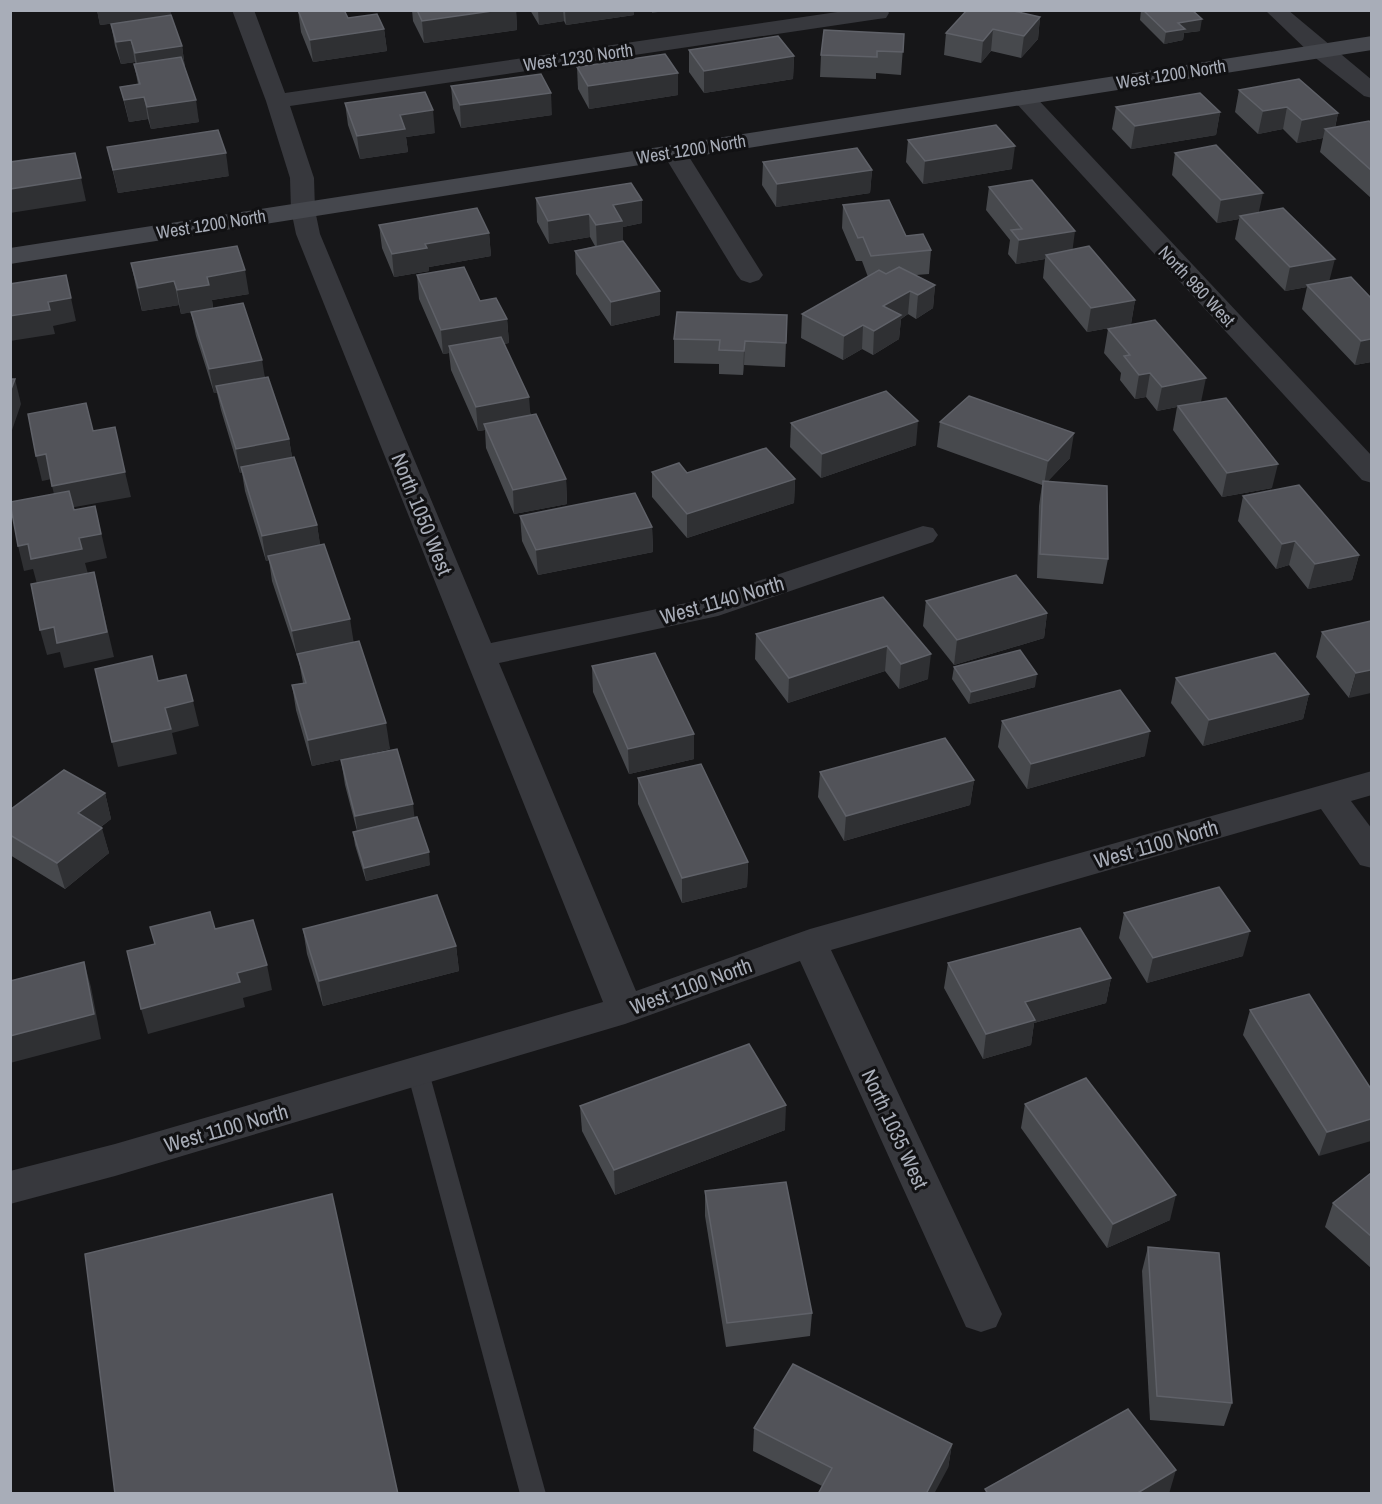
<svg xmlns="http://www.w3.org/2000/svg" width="1382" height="1504" viewBox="0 0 1382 1504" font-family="'Archivo Narrow',sans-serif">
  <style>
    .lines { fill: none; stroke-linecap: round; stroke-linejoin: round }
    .lane { fill: #37383d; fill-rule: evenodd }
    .street { fill: #37383d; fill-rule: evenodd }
    .secondary { fill: #45474d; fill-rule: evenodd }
    .wall { fill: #47494d }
    .shaded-wall { fill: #2f3033 }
    .building { fill: #525359; stroke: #5f6168; stroke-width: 1.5 }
    .labels { text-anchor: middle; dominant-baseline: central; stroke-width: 6; stroke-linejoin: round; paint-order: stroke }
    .far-street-label { font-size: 18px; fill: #a8adb8; stroke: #111113 }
    .street-label { font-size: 21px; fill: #a8adb8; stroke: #111113 }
  </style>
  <rect width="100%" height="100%" fill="#161618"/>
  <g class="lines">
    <polygon class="lane" points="418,1063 426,1066 429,1072 546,1494 520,1494 407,1072 410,1066"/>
    <g class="street">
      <polygon points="232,10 254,10 285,93 851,10 887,10 889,13 886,18 878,19 290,106 314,178 315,210 320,234 491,643 701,600 923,526 933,528 938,535 933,542 718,616 499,663 636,991 810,929 1372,771 1372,795 1351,801 1372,829 1372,868 1360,865 1321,809 831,950 1002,1314 996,1327 981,1332 966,1327 800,961 625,1024 115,1176 10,1204 10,1171 115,1144 603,1002 296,234 291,210 290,178 266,101"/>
      <polygon points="1265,10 1288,10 1372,80 1372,98 1364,96 1313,56"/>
      <polygon points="1023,90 1031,92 1372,456 1372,483 1362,480 1015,102 1012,97 1015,92"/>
      <polygon points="674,145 682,147 686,152 763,275 759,280 750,283 741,280 737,275 662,152 666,147"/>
    </g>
    <polygon class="secondary" points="1372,36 1372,50 10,264 10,248"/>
  </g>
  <g class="wall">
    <polygon points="97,10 170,10 171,16 182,46 185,68 199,122 151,129 148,119 129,122 120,87 138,84 134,64 136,64 135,62 121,64 115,46 111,24 149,19 100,25"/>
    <polygon points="298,10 348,18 384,29 387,51 313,62 301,32"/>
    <polygon points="412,10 516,10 517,30 424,43 413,21"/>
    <polygon points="530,10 633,10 634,15 566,25 564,21 539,25"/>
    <polygon points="1141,10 1192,10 1200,31 1184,33 1183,40 1164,44 1140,20"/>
    <polygon points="1040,17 1038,39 1021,58 991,51 981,63 944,55 946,33"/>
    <polygon points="904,34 901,75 876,73 876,79 820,77 821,55"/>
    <polygon points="689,50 794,56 793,79 704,93 689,72"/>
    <polygon points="577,67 678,73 678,95 589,109 578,89"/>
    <polygon points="451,86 552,115 461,128 453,108"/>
    <polygon points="1239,90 1338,113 1335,128 1371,123 1371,198 1320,152 1323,138 1297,143 1283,129 1258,134 1235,112"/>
    <polygon points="345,103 435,133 406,137 408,152 360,159 348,125"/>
    <polygon points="1116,107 1220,112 1216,135 1131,149 1112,129"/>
    <polygon points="908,140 1012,169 923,184 906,162"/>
    <polygon points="107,147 229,176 118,193"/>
    <polygon points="1175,153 1259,213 1330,281 1351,277 1371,362 1355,365 1302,309 1307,287 1285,291 1235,239 1239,219 1217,223 1172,175"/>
    <polygon points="763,162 872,170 870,193 776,207 762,185"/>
    <polygon points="989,187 1072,250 1135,300 1131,324 1087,332 1043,278 1045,259 1016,264 1008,254 1010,240 986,210"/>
    <polygon points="536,198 642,200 642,223 623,227 623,241 660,315 611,326 576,274 575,251 595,246 590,237 549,244 537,222"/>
    <polygon points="843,205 906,236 931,250 929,274 916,275 935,285 933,308 916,319 908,314 901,319 899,339 873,355 862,349 843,360 801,338 802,314 868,277 862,261 856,261 842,228"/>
    <polygon points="379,225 489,233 491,256 429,267 429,271 394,277 382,248"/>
    <polygon points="131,263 249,294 212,300 213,308 265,377 289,439 292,457 317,525 320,545 390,749 312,766 296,710 292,685 303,683 298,656 297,656 272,581 269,560 266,561 245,491 242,473 240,473 221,410 217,393 214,393 196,336 191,312 181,314 179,305 142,311 136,287"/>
    <polygon points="417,275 480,301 507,319 509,343 504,344 531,415 566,479 567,504 514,514 486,448 485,430 478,431 451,370 449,353 443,354 419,299"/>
    <polygon points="787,315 785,367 744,365 743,375 719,374 719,364 674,363 674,339"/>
    <polygon points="1108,329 1201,402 1272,488 1222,497 1173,430 1177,407 1157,411 1146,397 1135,399 1120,380 1121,373 1104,353"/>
    <polygon points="940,422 1070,458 1048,481 1108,559 1103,584 1037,578 1039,506 1042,485 937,447"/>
    <polygon points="791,423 916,445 821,478 790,447"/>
    <polygon points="652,472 687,473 795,479 794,503 687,538 652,497"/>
    <polygon points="1243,496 1359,555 1352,580 1308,589 1289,565 1276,569 1238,521"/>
    <polygon points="520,516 652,527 653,552 538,575 522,541"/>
    <polygon points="883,597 928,679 899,689 885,671 788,703 755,659 756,634"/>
    <polygon points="926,601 1047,613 1044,638 954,665 923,626"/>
    <polygon points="1371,621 1349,698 1316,657 1322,632"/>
    <polygon points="592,666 694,734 694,759 629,774 593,692"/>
    <polygon points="954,667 1035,687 969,704 952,679"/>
    <polygon points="1176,678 1309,694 1303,719 1203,746 1171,703"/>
    <polygon points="1002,721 1145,756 1027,789 998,747"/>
    <polygon points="341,760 414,818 430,865 366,881 355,845 353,832 357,831 345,785"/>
    <polygon points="820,772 974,780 970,805 844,841 818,797"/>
    <polygon points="638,778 748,862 747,887 682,903 638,804"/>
    <polygon points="105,793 111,819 101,827 109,853 65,889 10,855 10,810"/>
    <polygon points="1124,913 1243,956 1147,983 1119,938"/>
    <polygon points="303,929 456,946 459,971 323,1006 307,954"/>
    <polygon points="948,963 1111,978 1106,1003 1034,1023 1031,1045 983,1059 944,988"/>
    <polygon points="1250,1010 1371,1089 1319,1156 1243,1035"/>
    <polygon points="1025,1104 1170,1220 1107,1248 1021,1128"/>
    <polygon points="580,1106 785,1130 615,1195 582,1131"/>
    <polygon points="1371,1173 1371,1268 1325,1227 1333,1203"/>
    <polygon points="705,1191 812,1313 810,1336 726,1347 705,1216"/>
    <polygon points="1148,1247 1232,1403 1224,1426 1150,1420 1142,1271"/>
    <polygon points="754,1428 952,1444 948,1468 822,1486 753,1451"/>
  </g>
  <g class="shaded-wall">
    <polygon points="97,10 170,10 171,16 100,25"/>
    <polygon points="499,10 516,10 517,30 424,43 422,21"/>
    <polygon points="538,10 563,10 564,21 539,25"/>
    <polygon points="565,10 633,10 634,15 566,25"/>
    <polygon points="652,10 670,10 652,13"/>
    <polygon points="1040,17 1038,39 1021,58 1024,36"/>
    <polygon points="1202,19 1200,31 1184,33 1183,40 1164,44 1166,32 1178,23"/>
    <polygon points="384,29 387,51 313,62 310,40"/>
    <polygon points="993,29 991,51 981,63 983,41"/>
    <polygon points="131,40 135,62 121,64 116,42"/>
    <polygon points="182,46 185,68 139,75 135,53"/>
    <polygon points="794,56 793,79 704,93 704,71"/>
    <polygon points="678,73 678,95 589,109 588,86"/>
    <polygon points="551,93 552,115 461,128 460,105"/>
    <polygon points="144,97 148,119 129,122 124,100"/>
    <polygon points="196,100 199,122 151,129 147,107"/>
    <polygon points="1287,107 1283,129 1258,134 1263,111"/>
    <polygon points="433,110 435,133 406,137 408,152 360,159 357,136 400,115"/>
    <polygon points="1220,112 1216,135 1131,149 1135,126"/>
    <polygon points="1338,113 1333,136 1325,129 1323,138 1297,143 1302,120"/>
    <polygon points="1015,146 1012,169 923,184 925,161"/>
    <polygon points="226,153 229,176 118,193 113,170"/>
    <polygon points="872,170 870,193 776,207 777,184"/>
    <polygon points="81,178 86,201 10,213 10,189"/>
    <polygon points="1263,193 1258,216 1240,216 1239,219 1217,223 1221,200"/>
    <polygon points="642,200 642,223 623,227 623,244 597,249 596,225 613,205"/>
    <polygon points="589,214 590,237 549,244 548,221"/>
    <polygon points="1075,231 1072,254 1046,255 1045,259 1016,264 1019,240"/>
    <polygon points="489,233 491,256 429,267 429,271 394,277 392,254 425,244"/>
    <polygon points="1335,259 1329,282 1307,285 1307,287 1285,291 1290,267"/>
    <polygon points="245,270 249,294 212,300 213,309 181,314 177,290 207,277"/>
    <polygon points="174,281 179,305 142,311 138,288"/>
    <polygon points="935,285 933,308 916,319 918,295"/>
    <polygon points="660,291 660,315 611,326 611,302"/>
    <polygon points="910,291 908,314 901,319 899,339 873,355 874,331 883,306"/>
    <polygon points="71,298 76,321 53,326 55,334 10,341 10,316 48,302"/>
    <polygon points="1135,300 1131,324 1087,332 1091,308"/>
    <polygon points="507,319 509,343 452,353 449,346 449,353 443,354 441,330"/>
    <polygon points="863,325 862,349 843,360 844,336"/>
    <polygon points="1371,339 1371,362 1355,365 1361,341"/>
    <polygon points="745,341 744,365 743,375 744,351"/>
    <polygon points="262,360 266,384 216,386 217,393 214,393 209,369"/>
    <polygon points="1150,373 1146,397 1135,399 1139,375"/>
    <polygon points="1206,378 1201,402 1157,411 1162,387"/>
    <polygon points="15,379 21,404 10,436 10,392"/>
    <polygon points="529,397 531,421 484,424 485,430 478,431 476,407"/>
    <polygon points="918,421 916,445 821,478 822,454"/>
    <polygon points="1074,433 1070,458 1044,485 1048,461"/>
    <polygon points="289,439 293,463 241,467 242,473 240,473 236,449"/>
    <polygon points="46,454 52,479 42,481 36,456"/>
    <polygon points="1278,464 1272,488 1222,497 1227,473"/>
    <polygon points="125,472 131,497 58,510 52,486"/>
    <polygon points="566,479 567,504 514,514 513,490"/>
    <polygon points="795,479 794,503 687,538 687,514"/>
    <polygon points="95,506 107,558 85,563 88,574 37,584 33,569 24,571 18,546 79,538"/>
    <polygon points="317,525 321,550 268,556 269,560 266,561 262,536"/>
    <polygon points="652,527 653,552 538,575 536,550"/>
    <polygon points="1295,541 1289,565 1276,569 1282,544"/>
    <polygon points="1359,555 1352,580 1308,589 1315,564"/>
    <polygon points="94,572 114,657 64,668 60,652 47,655 40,630"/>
    <polygon points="1047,613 1044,638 954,665 957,640"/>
    <polygon points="350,619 354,644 297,656 292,631"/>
    <polygon points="887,646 885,671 788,703 789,678"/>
    <polygon points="931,654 928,679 899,689 901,664"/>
    <polygon points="1371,670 1371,693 1349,698 1356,673"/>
    <polygon points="1037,674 1035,687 969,704 971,692"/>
    <polygon points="1309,694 1303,719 1203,746 1209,720"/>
    <polygon points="193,701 199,726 172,733 177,754 118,767 112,742 165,708"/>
    <polygon points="386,723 390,749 312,766 308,740"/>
    <polygon points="1150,731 1145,756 1027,789 1031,764"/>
    <polygon points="694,734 694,759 629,774 628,749"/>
    <polygon points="974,780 970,805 844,841 846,816"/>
    <polygon points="105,793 111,819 85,839 78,813"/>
    <polygon points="413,804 416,830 359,841 355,816"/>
    <polygon points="102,828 109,853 65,889 57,863"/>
    <polygon points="429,852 430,865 366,881 364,868"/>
    <polygon points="748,862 747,887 682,903 682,878"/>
    <polygon points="1250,931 1243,956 1147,983 1153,958"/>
    <polygon points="456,946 459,971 323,1006 319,981"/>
    <polygon points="84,962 91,987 101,1039 10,1063 10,1036"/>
    <polygon points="267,965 272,990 243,998 245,1007 148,1034 141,1009 237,973"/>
    <polygon points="1111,978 1106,1003 1034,1023 1031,1045 983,1059 986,1034 1025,1002"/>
    <polygon points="786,1105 785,1130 615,1195 614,1170"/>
    <polygon points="1371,1119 1371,1141 1319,1156 1327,1132"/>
    <polygon points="1176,1195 1170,1220 1107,1248 1113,1224"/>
    <polygon points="952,1444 948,1468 934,1494 926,1494"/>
    <polygon points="1176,1470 1169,1494 1136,1494"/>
  </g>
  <g class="building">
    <polygon points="298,10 344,10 348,18 377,14 384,29 310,40"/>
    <polygon points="417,10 499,10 422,21"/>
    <polygon points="967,10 1009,10 1040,17 1024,36 993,29 983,41 946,33"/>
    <polygon points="1143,10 1192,10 1202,19 1178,23 1185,29 1166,32"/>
    <polygon points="171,15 182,46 135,53 131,40 116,42 111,24"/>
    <polygon points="824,30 904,34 903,52 877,51 877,57 821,55"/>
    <polygon points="778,36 794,56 704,71 689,50"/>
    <polygon points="665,54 678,73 588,86 577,67"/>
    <polygon points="181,57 196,100 147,107 144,97 124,100 120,87 140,84 134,64"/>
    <polygon points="541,74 551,93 460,105 451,86"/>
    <polygon points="1299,79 1338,113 1302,120 1287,107 1263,111 1239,90"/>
    <polygon points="425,92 433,110 400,115 405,129 357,136 345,103"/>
    <polygon points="1200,93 1220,112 1135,126 1116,107"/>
    <polygon points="1369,121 1371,123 1371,170 1325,129"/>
    <polygon points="996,125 1015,146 925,161 908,140"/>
    <polygon points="218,130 226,153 113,170 107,147"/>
    <polygon points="1216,145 1263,193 1221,200 1175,153"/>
    <polygon points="857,148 872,170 777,184 763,162"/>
    <polygon points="75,153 81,178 10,189 10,162"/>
    <polygon points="1032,180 1075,231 1019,240 1011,230 1022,229 989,187"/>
    <polygon points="631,183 642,200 613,205 622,221 596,225 589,214 548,221 536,198"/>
    <polygon points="889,200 906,236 923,234 931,250 871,256 863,237 858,238 843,205"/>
    <polygon points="477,208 489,233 425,244 427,248 392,254 379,225"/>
    <polygon points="1283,208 1335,259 1290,267 1240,216"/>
    <polygon points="623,241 660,291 611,302 575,251"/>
    <polygon points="237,246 245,270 207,277 209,285 177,290 174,281 138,288 131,263"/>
    <polygon points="1089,246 1135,300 1091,308 1046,255"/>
    <polygon points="464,267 480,301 496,298 507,319 441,330 417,275"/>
    <polygon points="899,267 935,285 918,295 910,291 883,306 901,315 874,331 863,325 844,336 802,314 879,270 886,274"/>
    <polygon points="66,275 71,298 48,302 50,310 10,316 10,284"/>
    <polygon points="1351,277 1371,298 1371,339 1361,341 1307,285"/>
    <polygon points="243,303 262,360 209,369 191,312"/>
    <polygon points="677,312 787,315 786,343 745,341 744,351 719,350 720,340 674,339"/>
    <polygon points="1155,320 1206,378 1162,387 1150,373 1139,375 1124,356 1130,355 1108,329"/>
    <polygon points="501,337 529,397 476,407 449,346"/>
    <polygon points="268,377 289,439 236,449 216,386"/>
    <polygon points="10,379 15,379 10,392"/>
    <polygon points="886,391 918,421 822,454 791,423"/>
    <polygon points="969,396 1074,433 1048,461 940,422"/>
    <polygon points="1226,398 1278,464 1227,473 1178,406"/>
    <polygon points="86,403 93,431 115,427 125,472 52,486 46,454 36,456 28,414"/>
    <polygon points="536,414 566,479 513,490 484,424"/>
    <polygon points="766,448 795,479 687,514 652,472 679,463 687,473"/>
    <polygon points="294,457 317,525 262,536 241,467"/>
    <polygon points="1043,481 1107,486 1108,559 1040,554"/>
    <polygon points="1299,485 1359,555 1315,564 1295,541 1282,544 1243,496"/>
    <polygon points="69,491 74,510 95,506 101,534 79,538 82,549 31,559 28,544 18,546 10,502"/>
    <polygon points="635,493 652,527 536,550 520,516"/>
    <polygon points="324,544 350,619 292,631 268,556"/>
    <polygon points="94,572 107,632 57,643 54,627 40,630 31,584"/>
    <polygon points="1016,575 1047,613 957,640 926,601"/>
    <polygon points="883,597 931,654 901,664 887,646 789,678 756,634"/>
    <polygon points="1371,621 1371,670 1356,673 1322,632"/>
    <polygon points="359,641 386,723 308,740 292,685 306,683 297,654"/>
    <polygon points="1020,650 1037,674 971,692 954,667"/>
    <polygon points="655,653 694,734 628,749 592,666"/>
    <polygon points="1275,653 1309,694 1209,720 1176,678"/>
    <polygon points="152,656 158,681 186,675 193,701 165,708 171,729 112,742 95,669"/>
    <polygon points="1120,690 1150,731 1031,764 1002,721"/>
    <polygon points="945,738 974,780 846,816 820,772"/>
    <polygon points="397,749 413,804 355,816 341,760"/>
    <polygon points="701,764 748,862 682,878 638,778"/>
    <polygon points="64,770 105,793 78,813 102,828 57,863 10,835 10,810"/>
    <polygon points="417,817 429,852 364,868 353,832"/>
    <polygon points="1219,887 1250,931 1153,958 1124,913"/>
    <polygon points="437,895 456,946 319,981 303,929"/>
    <polygon points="210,912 215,929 253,920 267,965 237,973 240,982 141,1009 127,951 155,944 150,927"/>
    <polygon points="1080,928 1111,978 1025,1002 1035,1020 986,1034 948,963"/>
    <polygon points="84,962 94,1014 10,1036 10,981"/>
    <polygon points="1309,994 1371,1089 1371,1119 1327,1132 1250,1010"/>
    <polygon points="749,1044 786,1105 614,1170 580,1106"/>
    <polygon points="1086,1078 1176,1195 1113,1224 1025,1104"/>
    <polygon points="1371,1173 1371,1236 1333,1203"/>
    <polygon points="786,1182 812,1313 727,1323 705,1191"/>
    <polygon points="332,1194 398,1494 115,1494 85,1254"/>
    <polygon points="1148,1247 1219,1253 1232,1403 1157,1396"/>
    <polygon points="793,1364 952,1444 926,1494 818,1494 832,1468 754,1428"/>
    <polygon points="1128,1409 1176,1470 1136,1494 988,1494 985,1489"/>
  </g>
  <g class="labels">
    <g class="far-street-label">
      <text transform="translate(578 57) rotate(-8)">West 1230 North</text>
      <text transform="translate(1171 74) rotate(-9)">West 1200 North</text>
      <text transform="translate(691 149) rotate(-9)">West 1200 North</text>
      <text transform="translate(211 224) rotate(-9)">West 1200 North</text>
      <text transform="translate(1197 286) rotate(47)">North 980 West</text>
    </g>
    <g class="street-label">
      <text transform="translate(422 514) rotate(68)">North 1050 West</text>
      <text transform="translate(722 600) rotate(-16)">West 1140 North</text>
      <text transform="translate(1156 844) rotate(-16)">West 1100 North</text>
      <text transform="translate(691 986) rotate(-20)">West 1100 North</text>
      <text transform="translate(226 1128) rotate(-16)">West 1100 North</text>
      <text transform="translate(895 1129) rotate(65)">North 1035 West</text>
    </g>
  </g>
  <rect width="1382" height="1504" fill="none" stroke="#a8adb8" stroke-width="24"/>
</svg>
